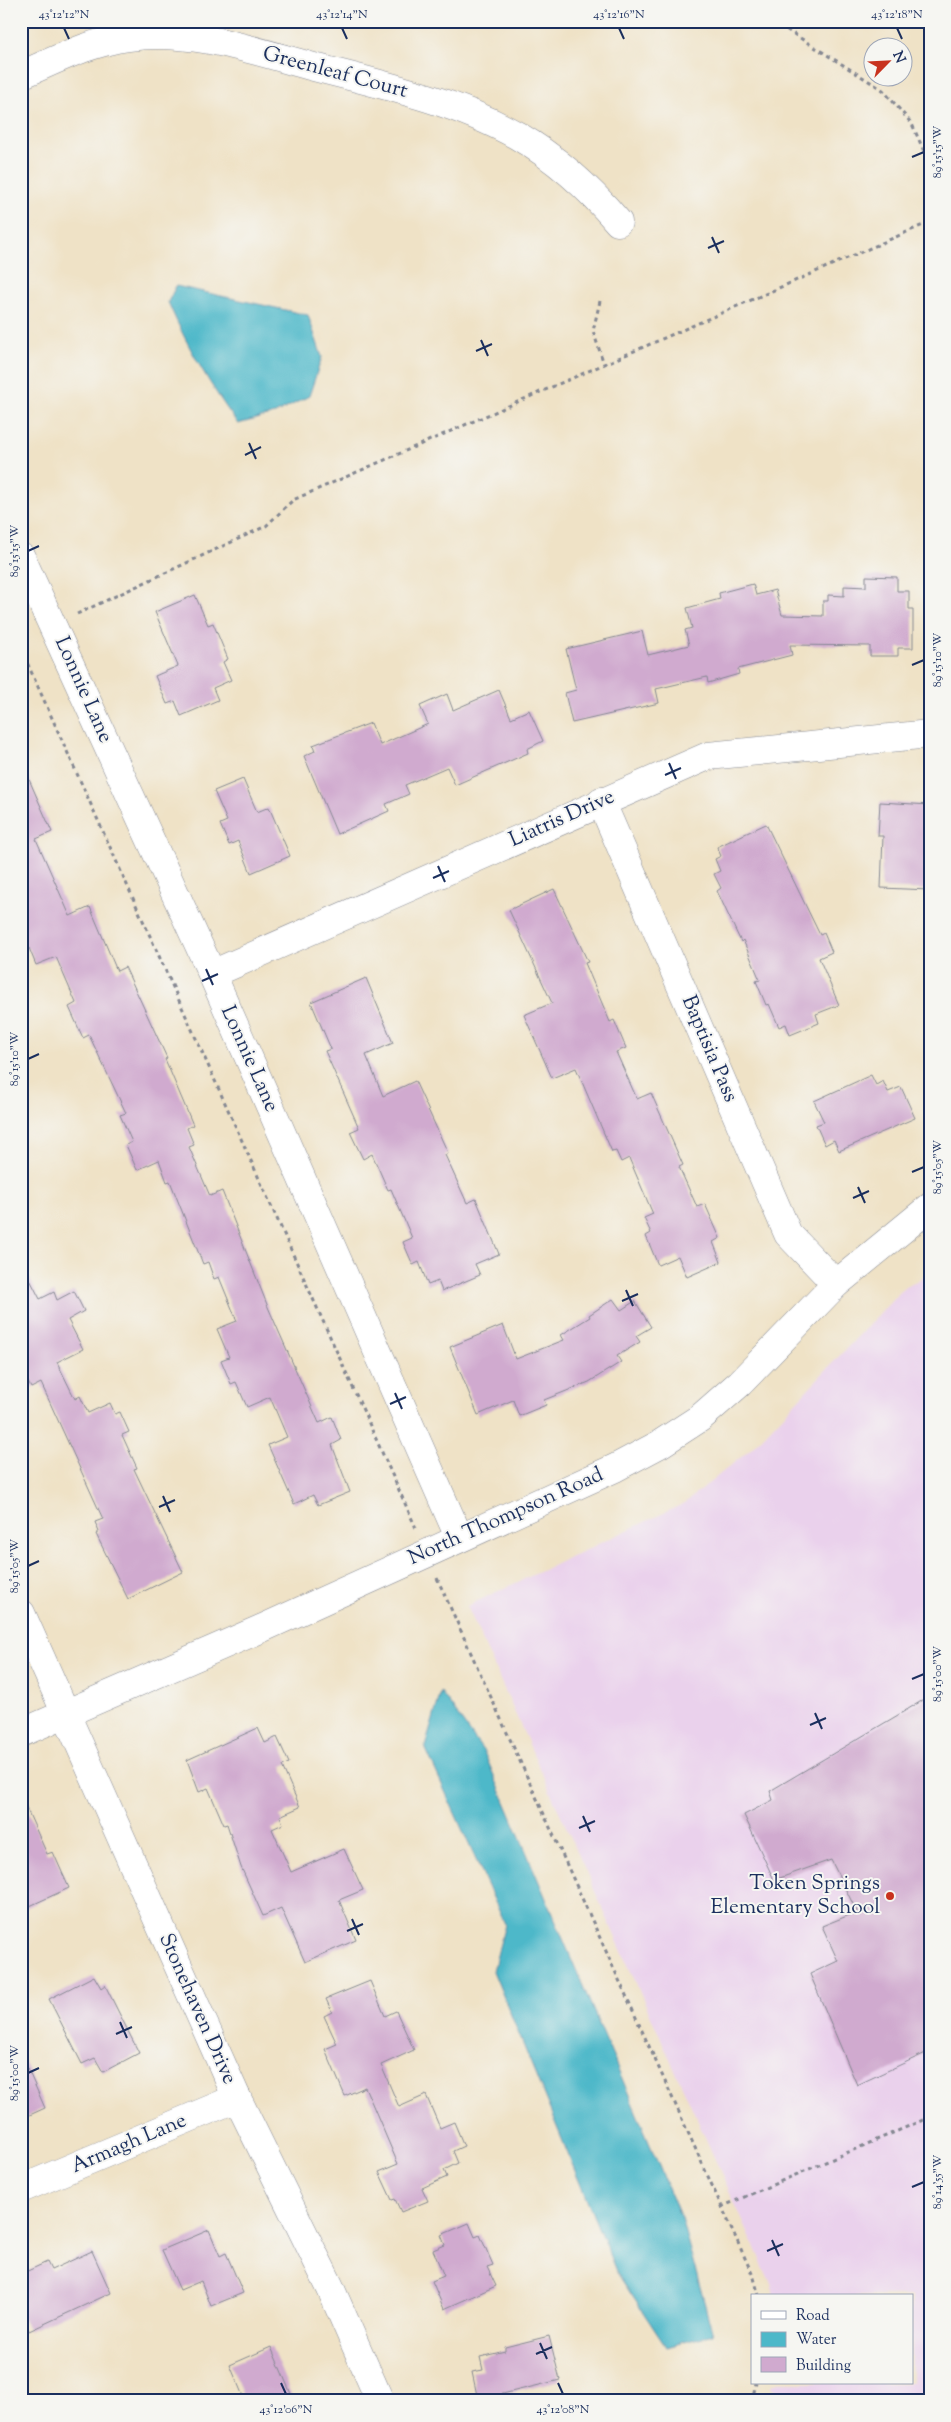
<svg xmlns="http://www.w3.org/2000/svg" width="951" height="2422" viewBox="0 0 951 2422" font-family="'Sorts Mill Goudy',serif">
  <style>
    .built { fill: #ead1ec }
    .water { fill: #4db8c9; stroke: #347494 }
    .building { fill: #d0aacf }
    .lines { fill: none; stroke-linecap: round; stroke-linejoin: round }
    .street-casing { stroke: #858892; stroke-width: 29 }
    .secondary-casing { stroke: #858892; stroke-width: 29 }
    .path { stroke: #858892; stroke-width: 3; stroke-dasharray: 4 4; stroke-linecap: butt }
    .street { stroke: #fff; stroke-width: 28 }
    .secondary { stroke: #fff; stroke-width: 28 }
    .ticks { fill: none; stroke: #1b2f5e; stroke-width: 2 }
    .poi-dot { fill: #c8321e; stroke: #f6f6f2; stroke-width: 2 }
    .labels { text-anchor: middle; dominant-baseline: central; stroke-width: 4; stroke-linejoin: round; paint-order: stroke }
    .street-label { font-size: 21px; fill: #1b2f5e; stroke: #f6f6f2 }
    .poi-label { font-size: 21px; fill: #1b2f5e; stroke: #f6f6f2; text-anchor: end }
    .neatline { fill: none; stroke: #1b2f5e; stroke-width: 2 }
    .ticks-label { font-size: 12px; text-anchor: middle; fill: #1b2f5e }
  </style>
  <rect width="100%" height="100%" fill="#f6f6f2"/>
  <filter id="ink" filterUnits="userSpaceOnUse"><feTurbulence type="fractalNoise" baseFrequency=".02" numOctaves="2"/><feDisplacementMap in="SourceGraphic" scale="10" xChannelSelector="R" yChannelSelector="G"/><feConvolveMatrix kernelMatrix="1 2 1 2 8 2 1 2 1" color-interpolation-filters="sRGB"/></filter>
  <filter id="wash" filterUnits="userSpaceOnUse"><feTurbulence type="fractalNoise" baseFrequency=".0096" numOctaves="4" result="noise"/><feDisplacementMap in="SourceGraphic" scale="20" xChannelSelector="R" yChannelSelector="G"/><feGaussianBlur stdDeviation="1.12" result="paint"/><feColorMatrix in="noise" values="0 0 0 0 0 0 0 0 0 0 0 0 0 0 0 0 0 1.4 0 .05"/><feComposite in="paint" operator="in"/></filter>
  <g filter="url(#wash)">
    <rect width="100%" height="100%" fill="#efe2c6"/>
    <polygon class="built" points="930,1273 930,2401 793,2401 771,2387 772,2383 912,2383 912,2296 774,2296 771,2284 467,1606 685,1503 752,1448 903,1289"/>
    <g class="water">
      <path d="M176,286L308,315L322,357L309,396L275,414L238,424C210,386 187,346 168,302Z"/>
      <polygon points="441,1692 484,1752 681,2218 713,2334 666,2347 616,2271 493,1971 505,1924 425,1747"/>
    </g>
    <g id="blocks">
      <g class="building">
        <polygon points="866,576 897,577 897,591 909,591 909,609 913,609 913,648 898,648 898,656 870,656 870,646 790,645 792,655 738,669 739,674 708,683 707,677 656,689 659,703 572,723 565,693 576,690 566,649 642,631 648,655 689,645 685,630 692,628 687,608 720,599 719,593 753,584 756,595 775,590 782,615 823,616 823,601 828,601 828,595 844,596 844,586 866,587"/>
        <polygon points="195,595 208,625 213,623 228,659 223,662 231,680 213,688 218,700 181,716 175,701 167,704 155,676 178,666 155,612"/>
        <polygon points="499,690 511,718 529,710 543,741 527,749 528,753 455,785 447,767 405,785 409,794 386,804 389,811 337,834 304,756 315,751 313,745 371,723 380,745 428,724 420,706 447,694 453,710"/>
        <polygon points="21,761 52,832 36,839 70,916 90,907 117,971 125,967 167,1058 165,1059 193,1125 187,1128 194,1145 189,1147 210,1196 222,1191 268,1307 319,1423 332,1417 341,1440 332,1445 350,1492 318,1505 313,1495 294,1504 268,1445 287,1437 270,1397 247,1407 236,1382 231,1384 221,1360 229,1357 217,1329 237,1321 219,1277 214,1279 208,1262 203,1264 170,1181 167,1182 159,1160 137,1170 126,1145 132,1142 120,1115 126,1113 89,1035 83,1038 69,1007 76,1003 56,957 36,965 29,948 21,951"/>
        <polygon points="243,779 257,812 269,807 290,856 251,873 238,841 229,845 220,824 227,821 214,791"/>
        <polygon points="880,802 930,805 930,890 881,888 883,836 878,836"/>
        <polygon points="766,824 820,935 824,933 832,952 819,958 839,1005 816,1014 819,1023 790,1035 786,1024 779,1027 769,1004 766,1005 756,981 760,980 743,940 741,942 717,891 721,888 714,874 720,871 715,859 721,856 717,847"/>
        <polygon points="554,889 588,962 585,963 610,1022 614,1020 626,1048 616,1052 637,1099 651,1093 683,1165 679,1167 697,1207 705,1204 720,1238 713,1242 721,1262 687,1277 678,1256 658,1265 646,1236 651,1233 644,1218 653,1214 629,1158 621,1162 616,1151 612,1152 576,1068 552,1078 524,1015 552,1003 509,910"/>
        <polygon points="366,978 393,1043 366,1055 383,1096 415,1081 448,1153 445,1155 467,1203 476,1199 499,1254 475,1264 480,1275 442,1291 438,1281 428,1285 419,1262 413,1265 403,1242 412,1238 391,1189 388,1190 372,1154 363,1159 350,1132 359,1128 325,1051 331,1049 311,1002"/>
        <polygon points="871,1075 876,1085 883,1081 888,1092 901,1087 915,1118 839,1151 834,1140 825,1145 816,1125 824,1122 814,1101"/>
        <polygon points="21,1262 40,1299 54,1292 57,1300 74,1291 84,1311 68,1320 83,1349 57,1362 75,1399 80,1396 88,1413 110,1403 115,1414 120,1412 129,1432 122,1435 137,1468 134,1469 183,1572 128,1599 96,1534 99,1532 95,1522 103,1519 41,1383 31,1388 21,1368"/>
        <polygon points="613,1299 621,1310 635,1301 651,1327 636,1336 640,1342 617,1356 621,1362 589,1382 544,1400 546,1405 519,1416 513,1400 478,1415 450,1347 503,1325 516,1359 564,1340 561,1335 590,1317 589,1315"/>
        <polygon points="930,1696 930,2051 857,2085 810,1974 838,1961 822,1926 857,1912 831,1860 774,1880 744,1815 773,1800 770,1791"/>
        <polygon points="258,1728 265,1743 277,1737 289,1763 282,1766 300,1807 280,1816 283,1824 272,1829 291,1872 344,1849 363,1890 339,1900 356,1940 305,1962 281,1908 263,1916 241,1867 227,1824 224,1825 208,1788 199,1792 187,1760"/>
        <polygon points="21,1796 47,1854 53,1852 69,1888 21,1910"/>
        <polygon points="94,1976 101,1988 105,1985 139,2053 103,2072 95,2058 82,2064 49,1999"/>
        <polygon points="370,1981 385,2016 396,2011 414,2050 381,2065 399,2107 426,2095 440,2128 454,2122 464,2146 453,2151 458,2163 444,2170 447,2177 422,2188 428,2201 401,2212 395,2199 392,2200 379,2172 398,2164 365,2087 345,2096 325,2049 337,2044 324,2016 332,2012 326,1999"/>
        <polygon points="21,2054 45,2108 21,2119"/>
        <polygon points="469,2223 475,2237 480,2235 493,2265 487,2267 496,2286 444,2309 432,2281 444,2276 433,2250 445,2245 441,2235"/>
        <polygon points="209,2230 220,2256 226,2253 243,2293 211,2306 201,2281 180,2290 162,2250"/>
        <polygon points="92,2251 111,2293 29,2331 21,2315 21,2274 47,2262 51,2270"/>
        <polygon points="549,2336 560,2380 478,2400 472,2372 483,2370 480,2357 505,2351 505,2347"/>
        <polygon points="271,2347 294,2401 245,2401 230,2365"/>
      </g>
    </g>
  </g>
  <g filter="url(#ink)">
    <use href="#blocks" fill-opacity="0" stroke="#858892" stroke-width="1"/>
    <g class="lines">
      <g class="street-casing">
        <g id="street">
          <path d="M21,75C56,60 90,42 128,37C189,28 252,50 310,66C380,84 454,100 518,136C556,158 590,189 618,222"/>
          <polyline points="21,557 212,974 459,1537"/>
          <polyline points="601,801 788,1234 836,1284"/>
          <polyline points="212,974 708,756 930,734"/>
          <polyline points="21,1613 237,2098 330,2287 380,2401"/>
          <polyline points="21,2189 237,2098"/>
        </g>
      </g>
      <g class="secondary-casing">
        <polyline id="secondary" points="21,1733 265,1627 615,1468 660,1444 700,1418 740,1383 836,1284 930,1207"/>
      </g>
      <g class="path">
        <polyline points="773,21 883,90 912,124 930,165"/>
        <polyline points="600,301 593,331 604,364"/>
        <polyline points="77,614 266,526 293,500 930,222"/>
        <polyline points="21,649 416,1528"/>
        <polyline points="437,1578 754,2278 759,2296"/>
        <polyline points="721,2207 930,2117"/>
        <polyline points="753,2397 761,2401"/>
        <polyline points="752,2401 756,2383"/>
      </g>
      <use href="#street" class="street"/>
      <use href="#secondary" class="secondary"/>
    </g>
  </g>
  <path class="ticks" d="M64,28L69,39M342,28L347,39M619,28L624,39M897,28L902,39M912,157L924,152M712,237L719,253M708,248L724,241M481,340L488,356M476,351L492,344M249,443L256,459M245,455L261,447M28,551L39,546M912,665L924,660M669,763L676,779M665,775L681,768M438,866L445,882M433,878L449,871M206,969L213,985M202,981L218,974M28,1059L39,1054M912,1172L924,1167M858,1187L865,1203M853,1198L869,1191M626,1290L633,1306M622,1301L638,1294M395,1393L402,1409M390,1404L406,1397M163,1496L170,1512M159,1507L175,1500M28,1566L39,1561M912,1679L924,1674M815,1713L822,1729M810,1725L826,1718M583,1816L590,1832M579,1828L595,1821M352,1919L359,1935M347,1931L363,1924M120,2022L127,2038M116,2034L132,2027M28,2073L39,2068M912,2187L924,2182M772,2240L779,2256M767,2251L783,2244M540,2343L547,2359M536,2354L552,2347M281,2383L286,2394M558,2383L563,2394"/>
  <circle class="poi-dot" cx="890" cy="1896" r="5"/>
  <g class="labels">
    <g class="street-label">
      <text transform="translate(335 73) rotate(15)">Greenleaf Court</text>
      <text transform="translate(83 690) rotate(66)">Lonnie Lane</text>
      <text transform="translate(562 819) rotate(-24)">Liatris Drive</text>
      <text transform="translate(709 1049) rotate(67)">Baptisia Pass</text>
      <text transform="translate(249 1059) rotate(66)">Lonnie Lane</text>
      <text transform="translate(506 1517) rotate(-24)">North Thompson Road</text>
      <text transform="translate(197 2009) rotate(66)">Stonehaven Drive</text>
      <text transform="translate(129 2144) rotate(-23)">Armagh Lane</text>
    </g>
    <g class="poi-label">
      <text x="880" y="1884">Token Springs<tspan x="880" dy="24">Elementary School</tspan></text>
    </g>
  </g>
  <rect width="951" height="2422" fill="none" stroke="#f6f6f2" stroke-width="55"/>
  <rect x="751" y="2294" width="162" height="90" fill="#f6f6f2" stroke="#9ea6b7"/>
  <rect x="761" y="2311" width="25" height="8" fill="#ffffff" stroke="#9ea6b7"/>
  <text x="796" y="2320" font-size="15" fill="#1b2f5e">Road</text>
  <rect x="761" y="2332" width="25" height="15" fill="#4db8c9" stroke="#9ea6b7"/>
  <text x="796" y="2344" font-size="15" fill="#1b2f5e">Water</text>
  <rect x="761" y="2357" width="25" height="15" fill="#d0aacf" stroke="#9ea6b7"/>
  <text x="796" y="2370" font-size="15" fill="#1b2f5e">Building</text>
  <g transform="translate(888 62) rotate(66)"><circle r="24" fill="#f6f6f2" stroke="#9ea6b7"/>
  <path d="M0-4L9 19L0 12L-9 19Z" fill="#c8321e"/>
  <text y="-8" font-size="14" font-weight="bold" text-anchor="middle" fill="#1b2f5e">N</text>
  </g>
  <rect x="28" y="28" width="896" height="2366" class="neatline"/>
  <g class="ticks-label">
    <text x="64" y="18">43°12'12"N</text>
    <text x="342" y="18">43°12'14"N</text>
    <text x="619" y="18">43°12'16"N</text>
    <text x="897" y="18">43°12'18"N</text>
    <text transform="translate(937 152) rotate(-90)" y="4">89°15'15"W</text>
    <text transform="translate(14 551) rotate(-90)" y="4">89°15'15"W</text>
    <text transform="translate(937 660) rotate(-90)" y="4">89°15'10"W</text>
    <text transform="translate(14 1059) rotate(-90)" y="4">89°15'10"W</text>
    <text transform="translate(937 1167) rotate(-90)" y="4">89°15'05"W</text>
    <text transform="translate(14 1566) rotate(-90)" y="4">89°15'05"W</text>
    <text transform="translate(937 1674) rotate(-90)" y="4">89°15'00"W</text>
    <text transform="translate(14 2073) rotate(-90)" y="4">89°15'00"W</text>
    <text transform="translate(937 2182) rotate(-90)" y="4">89°14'55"W</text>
    <text x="286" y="2413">43°12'06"N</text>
    <text x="563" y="2413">43°12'08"N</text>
  </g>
</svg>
